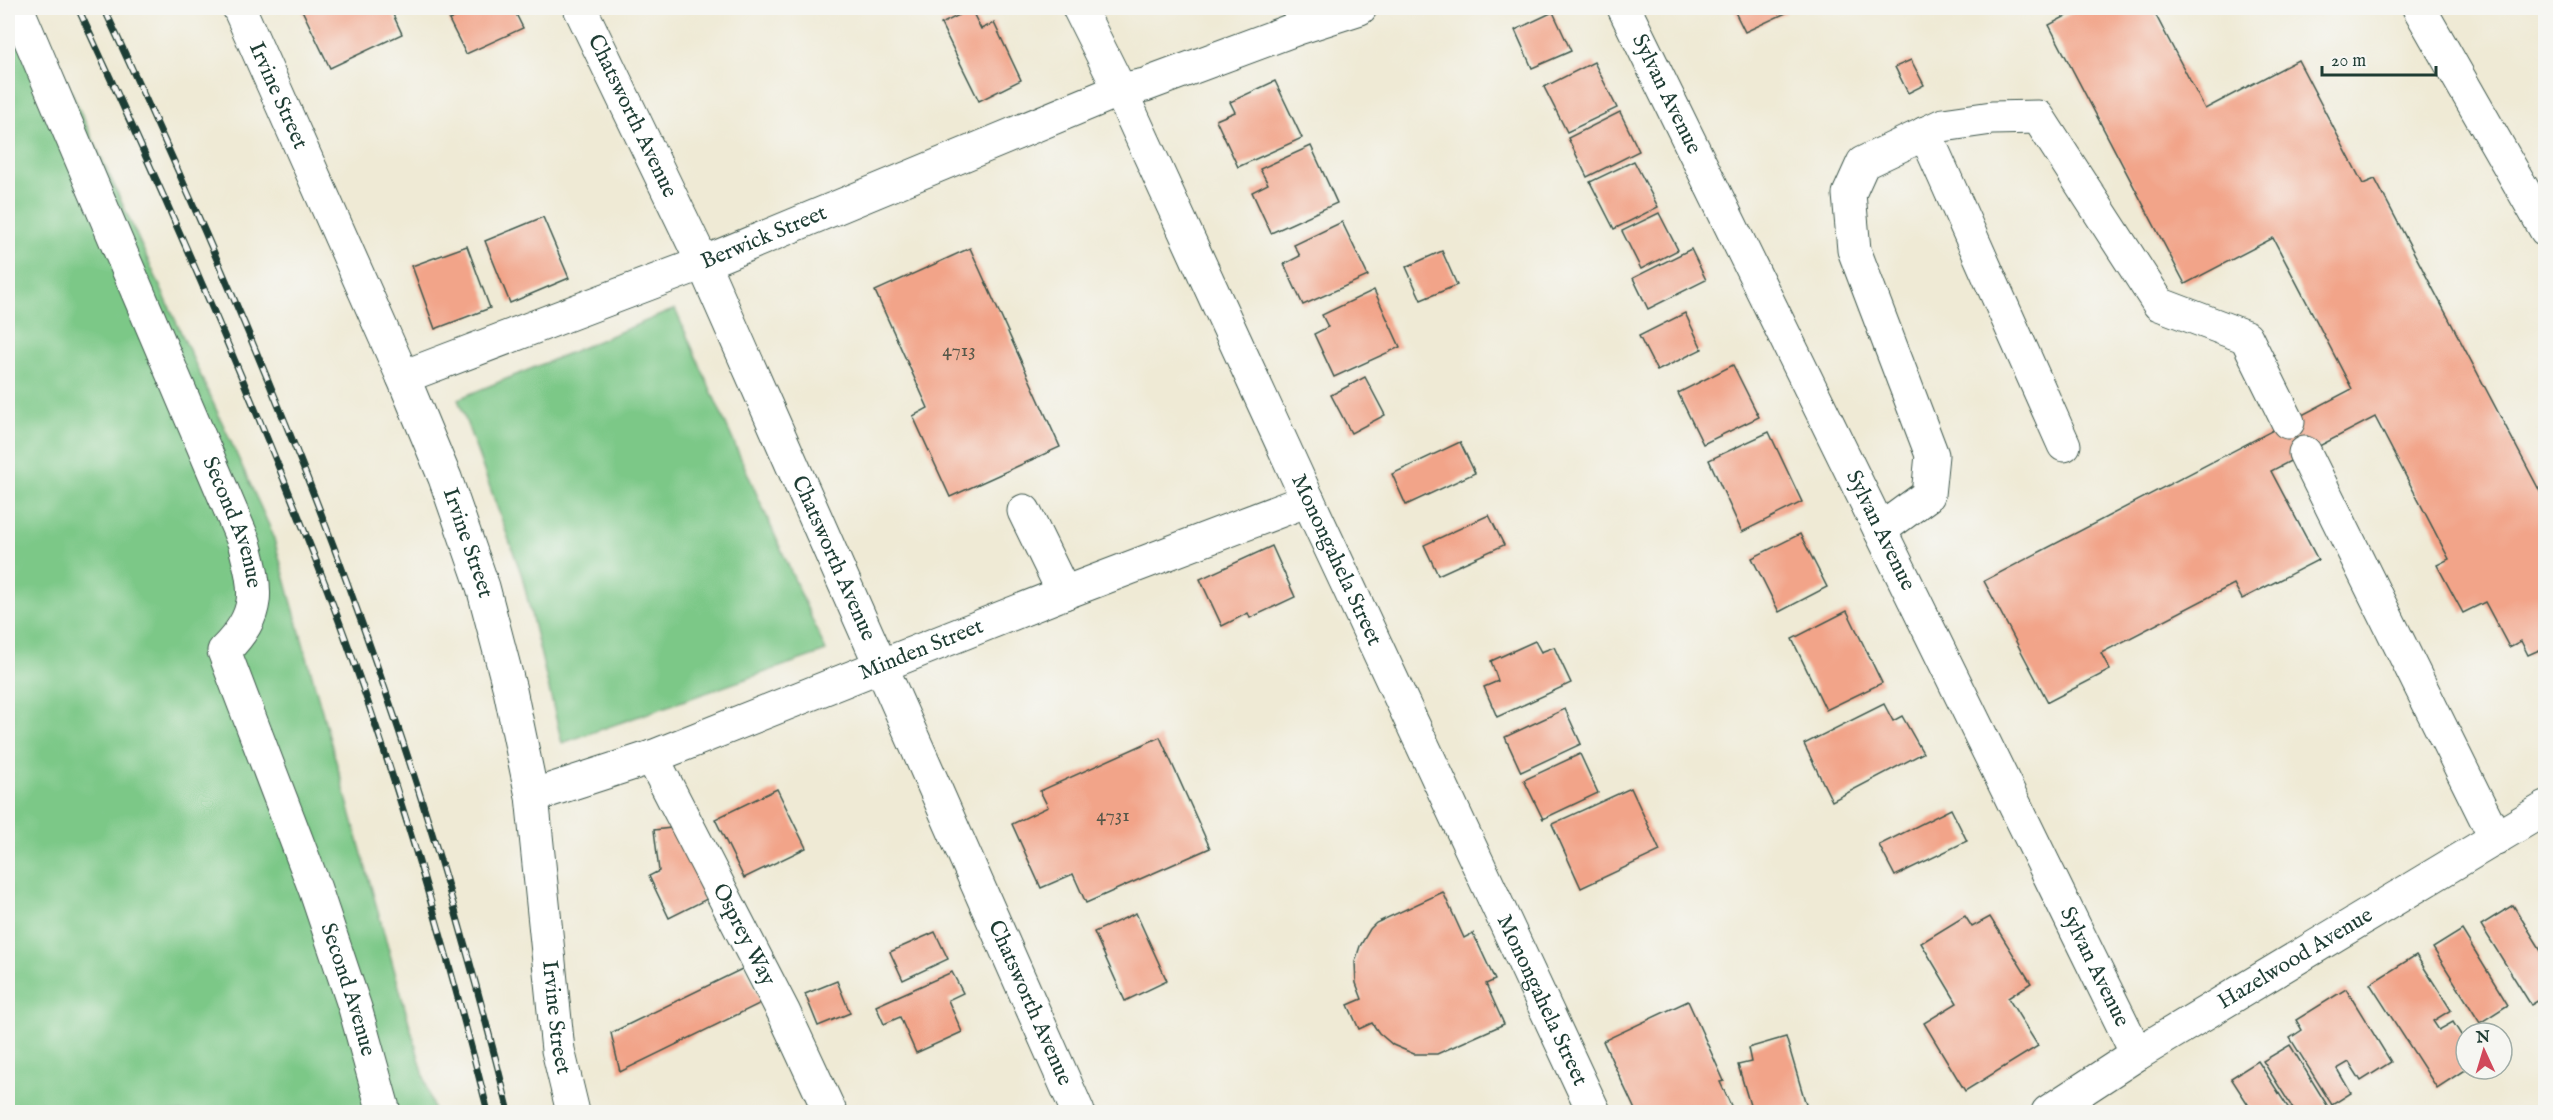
<svg xmlns="http://www.w3.org/2000/svg" width="2553" height="1120" viewBox="0 0 2553 1120" font-family="'IM FELL English',serif">
  <style>
    .green { fill: #7bc887; stroke: #4d825e; stroke-width: 1.5 }
    .building { fill: #f2a489 }
    .lines { fill: none; stroke-linecap: round; stroke-linejoin: round }
    .minor-casing { stroke: #3e574c; stroke-width: 35 }
    .major-casing { stroke: #3e574c; stroke-width: 35 }
    .minor { stroke: #fff; stroke-width: 33 }
    .major { stroke: #fff; stroke-width: 33 }
    .rail-casing { stroke: #1f3d34; stroke-width: 7 }
    .rail { stroke: #f6f6f2; stroke-width: 4.5; stroke-dasharray: 14; stroke-linecap: butt }
    .labels { text-anchor: middle; dominant-baseline: central; stroke-width: 4.5; stroke-linejoin: round; paint-order: stroke }
    .number-label { font-size: 20px; fill: #545749 }
    .street-label { font-size: 22px; fill: #1f3d34; stroke: #f6f6f2 }
  </style>
  <rect width="100%" height="100%" fill="#f6f6f2"/>
  <filter id="ink" filterUnits="userSpaceOnUse"><feTurbulence type="fractalNoise" baseFrequency=".0167" numOctaves="2"/><feDisplacementMap in="SourceGraphic" scale="12" xChannelSelector="R" yChannelSelector="G"/><feConvolveMatrix kernelMatrix="1 2 1 2 8 2 1 2 1" color-interpolation-filters="sRGB"/></filter>
  <filter id="wash" filterUnits="userSpaceOnUse"><feTurbulence type="fractalNoise" baseFrequency=".008" numOctaves="4" result="noise"/><feDisplacementMap in="SourceGraphic" scale="24" xChannelSelector="R" yChannelSelector="G"/><feGaussianBlur stdDeviation="1.35" result="paint"/><feColorMatrix in="noise" values="0 0 0 0 0 0 0 0 0 0 0 0 0 0 0 0 0 1.4 0 .05"/><feComposite in="paint" operator="in"/></filter>
  <g filter="url(#wash)">
    <rect width="100%" height="100%" fill="#efead5"/>
    <g class="green">
      <polygon points="8,8 33,8 272,532 434,1112 8,1112"/>
      <polygon points="675,309 826,651 562,743 522,576 458,399"/>
    </g>
    <g id="blocks">
      <g class="building">
        <polygon points="301,8 390,8 402,34 330,68"/>
        <polygon points="475,8 513,8 523,28 466,54 449,20"/>
        <polygon points="1733,8 1783,8 1786,13 1745,32"/>
        <polygon points="2081,8 2152,8 2205,109 2298,60 2363,184 2375,179 2546,503 2546,647 2528,655 2521,641 2509,647 2485,602 2463,613 2437,565 2449,559 2375,417 2271,471 2318,560 2242,599 2234,584 2101,653 2110,670 2048,702 1984,581 2352,389 2273,238 2185,284 2049,25"/>
        <polygon points="971,9 981,29 994,23 1021,80 979,101 941,24"/>
        <polygon points="1553,12 1571,51 1532,68 1515,30"/>
        <polygon points="1911,60 1924,85 1908,93 1895,67"/>
        <polygon points="1594,62 1617,108 1567,132 1544,87"/>
        <polygon points="1275,81 1302,138 1238,167 1216,120 1235,112 1230,102"/>
        <polygon points="1620,112 1639,151 1587,177 1568,138"/>
        <polygon points="1311,146 1337,203 1271,233 1252,192 1268,184 1260,169"/>
        <polygon points="1634,161 1658,207 1614,229 1590,182"/>
        <polygon points="1659,213 1678,250 1641,269 1622,231"/>
        <polygon points="543,217 569,278 510,303 485,241"/>
        <polygon points="1342,222 1368,276 1303,305 1284,264 1300,256 1294,245"/>
        <polygon points="467,246 490,308 435,329 412,266"/>
        <polygon points="970,248 1060,447 950,497 913,416 928,408 875,291"/>
        <polygon points="1691,249 1706,280 1648,309 1633,278"/>
        <polygon points="1442,251 1457,285 1421,300 1406,267"/>
        <polygon points="1374,290 1400,347 1334,377 1314,334 1328,327 1322,315"/>
        <polygon points="1685,313 1702,349 1657,371 1639,336"/>
        <polygon points="1733,365 1759,417 1703,444 1678,393"/>
        <polygon points="1365,377 1385,415 1351,433 1331,395"/>
        <polygon points="1769,432 1802,502 1742,532 1709,460"/>
        <polygon points="1460,442 1475,473 1406,505 1392,474"/>
        <polygon points="1489,515 1504,545 1438,575 1424,545"/>
        <polygon points="1800,534 1827,587 1779,612 1752,558"/>
        <polygon points="1272,546 1295,597 1250,618 1248,613 1222,626 1200,579"/>
        <polygon points="1847,611 1882,683 1826,710 1792,639"/>
        <polygon points="1535,641 1541,652 1554,647 1571,683 1497,717 1484,687 1498,681 1491,661"/>
        <polygon points="1884,704 1893,721 1902,716 1923,753 1832,801 1804,744"/>
        <polygon points="1565,709 1581,744 1521,772 1505,737"/>
        <polygon points="1160,737 1210,848 1086,903 1073,874 1041,888 1012,824 1048,807 1040,791"/>
        <polygon points="1580,754 1598,793 1543,819 1524,780"/>
        <polygon points="1631,788 1660,851 1581,888 1552,824"/>
        <polygon points="777,789 806,848 744,878 715,819"/>
        <polygon points="1951,809 1967,841 1895,876 1879,845"/>
        <polygon points="680,827 709,898 669,918 649,876 659,871 654,830"/>
        <polygon points="1443,892 1464,938 1473,933 1495,980 1486,984 1504,1024 1437,1054 1414,1054 1393,1045 1379,1033 1372,1023 1359,1029 1348,1005 1362,999 1356,983 1355,962 1360,946 1370,929 1376,923"/>
        <polygon points="2513,905 2546,958 2546,996 2531,1005 2481,925"/>
        <polygon points="1136,913 1167,981 1125,1001 1094,932"/>
        <polygon points="1965,916 1972,927 1990,917 2031,983 2008,998 2038,1046 1965,1091 1924,1023 1957,1003 1921,943"/>
        <polygon points="2462,930 2508,1005 2480,1023 2433,948"/>
        <polygon points="935,932 948,959 903,980 890,952"/>
        <polygon points="2416,955 2451,1010 2433,1021 2439,1030 2453,1022 2466,1043 2466,1069 2437,1088 2370,984"/>
        <polygon points="744,968 761,1003 620,1072 611,1033"/>
        <polygon points="952,972 963,993 948,1000 962,1032 916,1053 900,1017 884,1024 876,1006"/>
        <polygon points="837,981 850,1013 818,1026 805,994"/>
        <polygon points="2346,989 2391,1062 2361,1081 2349,1062 2337,1069 2351,1093 2332,1105 2290,1038 2302,1030 2296,1020"/>
        <polygon points="1688,1001 1724,1081 1720,1082 1734,1112 1636,1112 1603,1041"/>
        <polygon points="1786,1037 1807,1108 1792,1112 1773,1112 1771,1107 1752,1112 1738,1065 1751,1062 1748,1048"/>
        <polygon points="2290,1045 2330,1110 2325,1112 2295,1112 2263,1061"/>
        <polygon points="2258,1061 2291,1112 2253,1112 2231,1078"/>
      </g>
    </g>
  </g>
  <g filter="url(#ink)">
    <use href="#blocks" fill-opacity="0" stroke="#3e574c" stroke-width="1.5"/>
    <g class="lines">
      <g class="minor-casing">
        <g id="minor">
          <path id="s1" d="M17,8L244,542C257,591 262,613 224,651L315,889L355,1008L384,1112"/>
          <path id="s2" d="M580,8L703,263L1078,1112"/>
          <path id="s3" d="M1079,8L1120,90L1308,500L1594,1112"/>
          <path id="s4" d="M1624,8L2137,1054"/>
          <polyline points="2419,8 2546,230"/>
          <polyline points="1925,133 2064,445"/>
          <path id="s5" d="M403,377L703,263L1120,90L1145,85L1298,28L1360,8"/>
          <polyline points="2305,453 2496,839"/>
          <polyline points="1024,511 1064,593"/>
          <polyline points="1880,530 1928,495 1932,455 1854,250 1849,194 1863,163 1943,125 1992,118 2038,117 2159,304 2246,337 2288,422"/>
          <path id="s6" d="M652,757L783,1011L830,1112"/>
          <path id="s7" d="M532,796L652,757L1064,593L1308,500"/>
        </g>
      </g>
      <g class="major-casing">
        <g id="major">
          <path id="s8" d="M239,8L403,377L445,478L483,587L510,690L532,796L558,1050L573,1112"/>
          <path id="s9" d="M2048,1112L2137,1054L2546,808"/>
        </g>
      </g>
      <use href="#minor" class="minor"/>
      <use href="#major" class="major"/>
      <g class="rail-casing">
        <g id="rail">
          <path d="M78,8C163,191 244,376 317,563C387,742 441,927 488,1112"/>
          <path d="M104,8C204,224 300,444 378,669C429,814 472,963 509,1112"/>
        </g>
      </g>
      <use href="#rail" class="rail"/>
    </g>
  </g>
  <g class="labels">
    <g class="number-label">
      <text x="959" y="350">4713</text>
      <text x="1113" y="815">4731</text>
    </g>
    <g class="street-label">
      <text stroke="none"><textPath href="#s4" startOffset="96">Sylvan Avenue</textPath></text>
      <text stroke="none"><textPath href="#s8" startOffset="96">Irvine Street</textPath></text>
      <text stroke="none"><textPath href="#s2" startOffset="120">Chatsworth Avenue</textPath></text>
      <text stroke="none"><textPath href="#s5" startOffset="387">Berwick Street</textPath></text>
      <text stroke="none"><textPath href="#s1" startOffset="558">Second Avenue</textPath></text>
      <text stroke="none"><textPath href="#s4" startOffset="582">Sylvan Avenue</textPath></text>
      <text stroke="none"><textPath href="#s8" startOffset="582">Irvine Street</textPath></text>
      <text stroke="none"><textPath href="#s2" startOffset="606">Chatsworth Avenue</textPath></text>
      <text stroke="none"><textPath href="#s3" startOffset="609">Monongahela Street</textPath></text>
      <text stroke="none"><textPath href="#s7" startOffset="416">Minden Street</textPath></text>
      <text stroke="none"><textPath href="#s6" startOffset="200">Osprey Way</textPath></text>
      <text stroke="none"><textPath href="#s9" startOffset="291">Hazelwood Avenue</textPath></text>
      <text stroke="none"><textPath href="#s4" startOffset="1068">Sylvan Avenue</textPath></text>
      <text stroke="none"><textPath href="#s1" startOffset="1060">Second Avenue</textPath></text>
      <text stroke="none"><textPath href="#s3" startOffset="1095">Monongahela Street</textPath></text>
      <text stroke="none"><textPath href="#s2" startOffset="1092">Chatsworth Avenue</textPath></text>
      <text stroke="none"><textPath href="#s8" startOffset="1066">Irvine Street</textPath></text>
    </g>
  </g>
  <rect width="2553" height="1120" fill="none" stroke="#f6f6f2" stroke-width="30"/>
  <g transform="translate(2484 1051) rotate(356)"><circle r="28" fill="#f6f6f2" stroke="#a0aca6" stroke-width="1.5"/>
  <path d="M0-4.5L10 22L0 15L-10 22Z" fill="#d1495b"/>
  <text y="-9" font-size="16" font-weight="bold" text-anchor="middle" fill="#1f3d34">N</text>
  </g>
  <path d="M2322 66v9h114v-9" fill="none" stroke="#1f3d34" stroke-width="3"/>
  <text x="2331" y="66" font-size="18" fill="#1f3d34" stroke="#f6f6f2" stroke-width="4.5" paint-order="stroke">20 m</text>
</svg>
